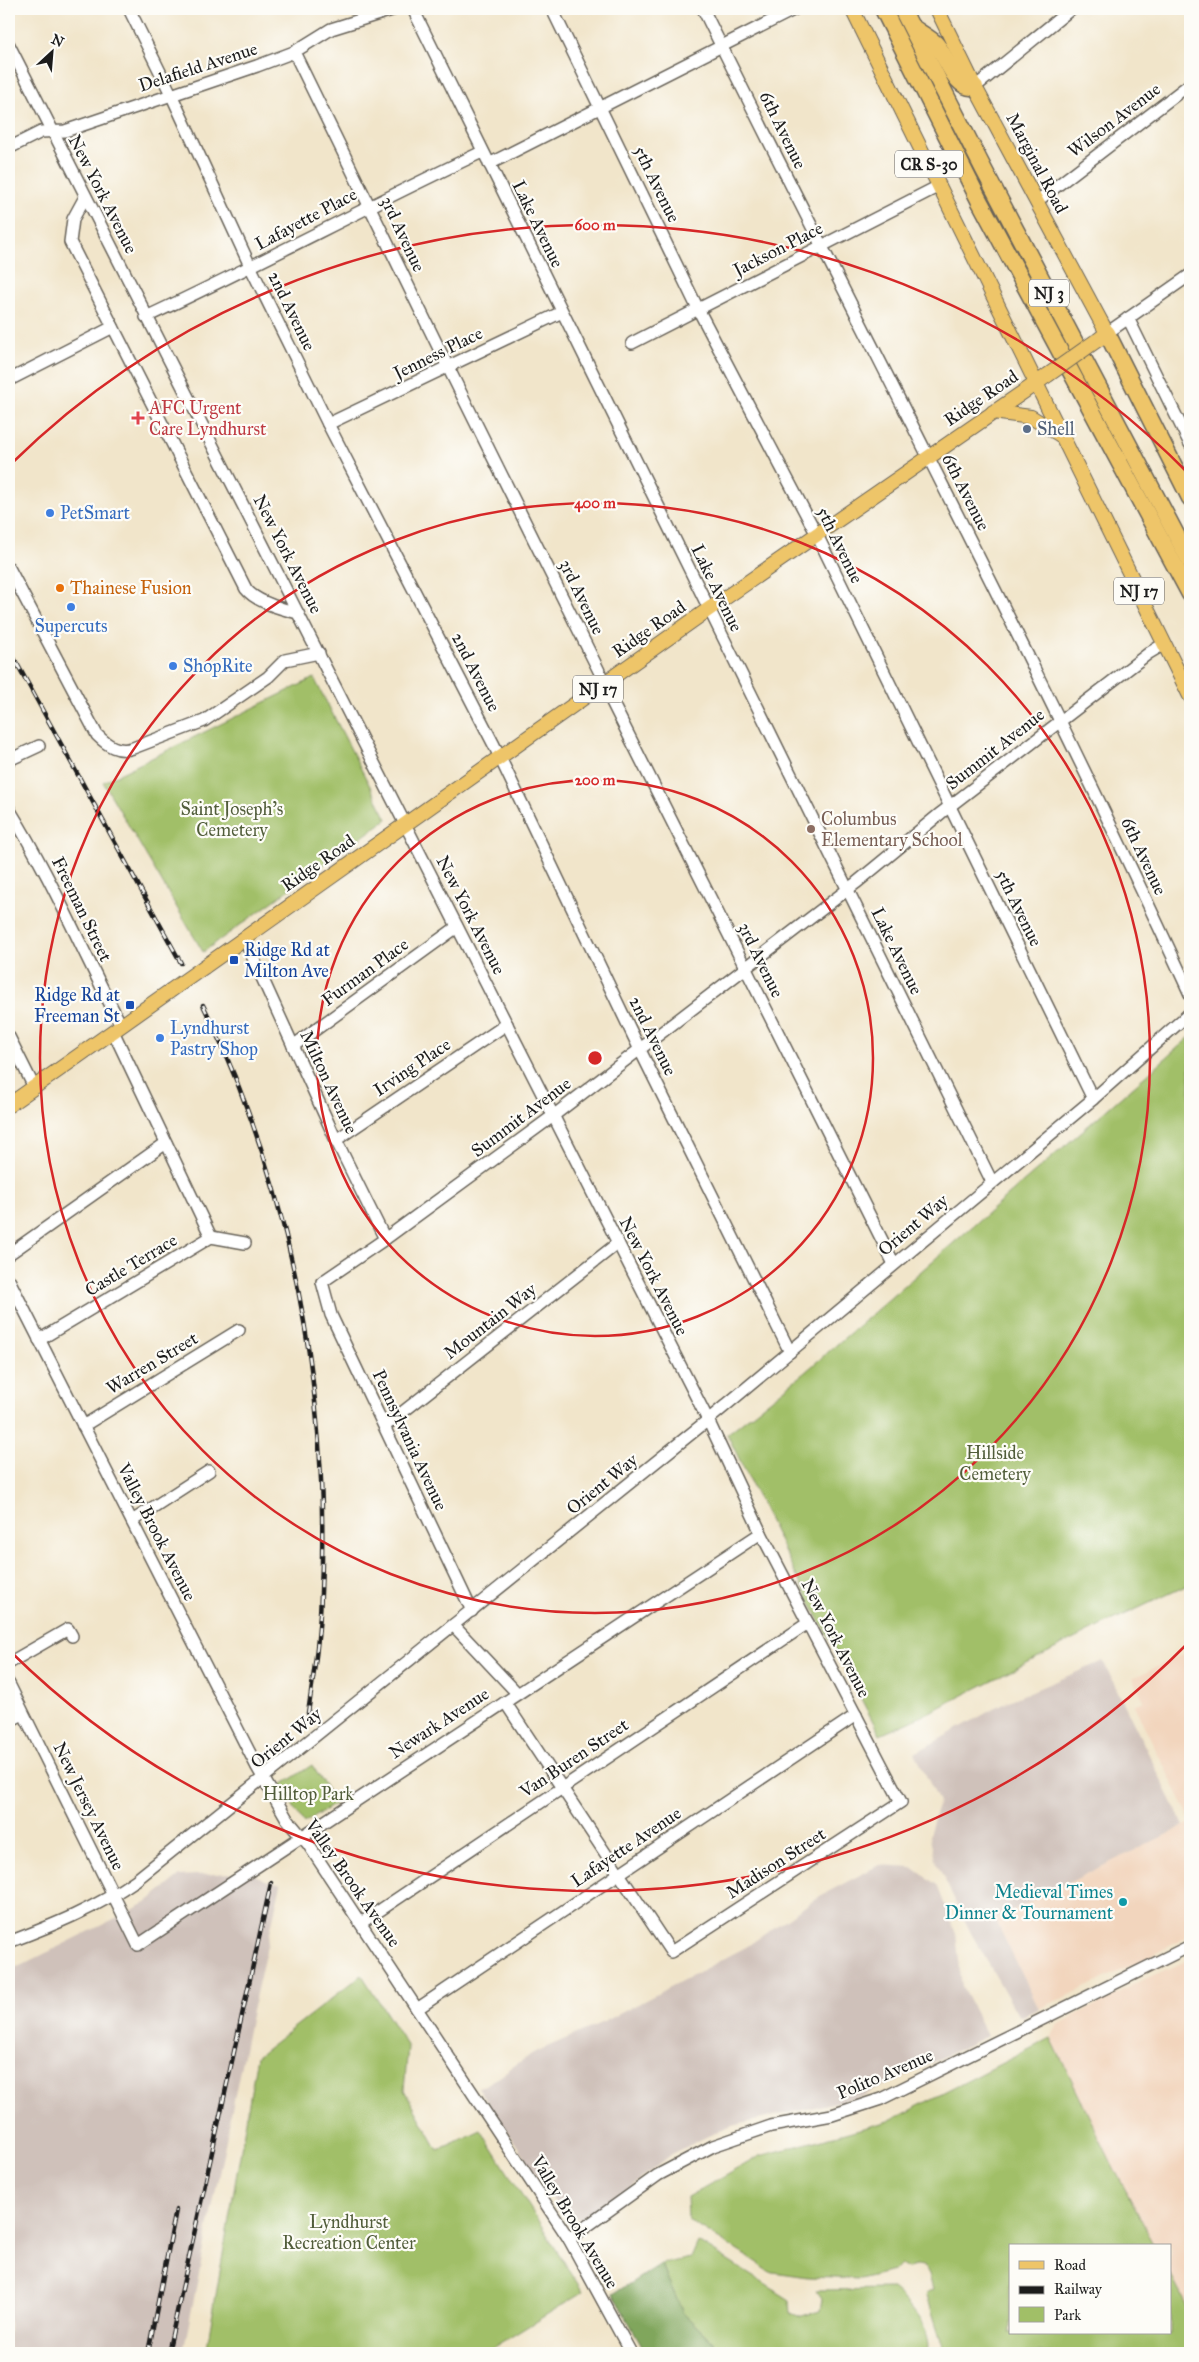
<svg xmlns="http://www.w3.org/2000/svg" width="1199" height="2362" viewBox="0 0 1199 2362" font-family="'IM FELL Great Primer',serif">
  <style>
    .built { fill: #f2d5bd }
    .industrial { fill: #cfc1ba }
    .green { fill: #a1bf67; stroke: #5e6e42 }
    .forest { fill: #80a65c; stroke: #4e613c }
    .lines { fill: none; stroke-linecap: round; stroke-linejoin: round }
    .minor-casing { stroke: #676259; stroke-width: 14 }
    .major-casing { stroke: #676259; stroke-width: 16 }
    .highway-casing { stroke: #676259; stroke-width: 19 }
    .minor { stroke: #fff; stroke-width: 11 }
    .major { stroke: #eec569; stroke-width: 14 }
    .highway { stroke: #eec569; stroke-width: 16 }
    .rail-casing { stroke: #1c1c1c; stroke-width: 4.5 }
    .rail { stroke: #fdfcf7; stroke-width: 2.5; stroke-dasharray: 8; stroke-linecap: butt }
    .major-bridge-casing { stroke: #676259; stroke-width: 16; stroke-linecap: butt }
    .major-bridge { stroke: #eec569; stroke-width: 14 }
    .ring { fill: none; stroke: #d62828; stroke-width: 2.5 }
    .health-dot { fill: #e0444e; stroke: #fdfcf7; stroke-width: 2 }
    .service-dot { fill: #5c6f8a; stroke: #fdfcf7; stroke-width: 2 }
    .shop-dot { fill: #3f7fe0; stroke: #fdfcf7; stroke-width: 2 }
    .food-dot { fill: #e8710a; stroke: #fdfcf7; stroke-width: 2 }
    .education-dot { fill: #8d6e63; stroke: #fdfcf7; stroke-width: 2 }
    .transit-dot { fill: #1a4fb4; stroke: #fdfcf7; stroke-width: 2 }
    .culture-dot { fill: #0f9aa8; stroke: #fdfcf7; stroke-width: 2 }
    .labels { text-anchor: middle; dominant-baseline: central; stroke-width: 4.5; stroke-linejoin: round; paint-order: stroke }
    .shield { fill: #fdfcf7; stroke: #605f5e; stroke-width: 1 }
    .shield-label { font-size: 16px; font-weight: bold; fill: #1c1c1c }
    .street-label { font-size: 18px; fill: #1c1c1c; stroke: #fdfcf7 }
    .health-label { font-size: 18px; fill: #be3a42; stroke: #fdfcf7; text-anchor: start }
    .service-label { font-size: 18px; fill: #4e5e75; stroke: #fdfcf7; text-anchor: start }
    .shop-label { font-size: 18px; fill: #366cbe; stroke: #fdfcf7; text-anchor: start }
    .food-label { font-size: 18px; fill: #c56008; stroke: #fdfcf7; text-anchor: start }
    .park-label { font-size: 18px; fill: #515d3a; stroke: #fdfcf7 }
    .education-label { font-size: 18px; fill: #785e54; stroke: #fdfcf7; text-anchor: start }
    .transit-label { font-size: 18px; fill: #164399; stroke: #fdfcf7; text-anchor: start }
    .culture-label { font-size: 18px; fill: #0d838f; stroke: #fdfcf7; text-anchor: end }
    .centre { fill: #d62828; stroke: #fdfcf7; stroke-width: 2.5 }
    .ring-label { font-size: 15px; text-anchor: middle; font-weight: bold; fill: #d62828; stroke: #fdfcf7; stroke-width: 4.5; stroke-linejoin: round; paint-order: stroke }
  </style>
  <rect width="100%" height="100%" fill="#fdfcf7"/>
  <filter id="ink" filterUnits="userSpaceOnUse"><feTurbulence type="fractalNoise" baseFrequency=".02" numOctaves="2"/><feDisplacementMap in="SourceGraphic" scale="10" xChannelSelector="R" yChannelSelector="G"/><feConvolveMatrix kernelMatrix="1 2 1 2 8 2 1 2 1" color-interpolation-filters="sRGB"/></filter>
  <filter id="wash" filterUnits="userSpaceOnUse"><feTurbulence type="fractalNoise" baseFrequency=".0096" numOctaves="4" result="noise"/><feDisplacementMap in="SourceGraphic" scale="20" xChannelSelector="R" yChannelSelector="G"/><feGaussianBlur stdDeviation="1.12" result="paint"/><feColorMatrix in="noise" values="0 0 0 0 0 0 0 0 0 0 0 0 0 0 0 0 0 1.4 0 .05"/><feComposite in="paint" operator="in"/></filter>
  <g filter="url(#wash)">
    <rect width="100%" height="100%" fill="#f1e5ca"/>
    <g class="built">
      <polygon points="1190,1651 1190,1819 1134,1705 1144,1701 1133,1678"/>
      <polygon points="1190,1823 1190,1935 1150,1957 1039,2009 994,1919"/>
      <polygon points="1190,1959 1190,2312 1170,2274 1170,2246 1155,2246 1115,2170 1051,2038 1058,2025 1136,1983"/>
    </g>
    <g class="industrial">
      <polygon points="1103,1661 1184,1826 995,1919 1039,2009 1019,2017 971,1933 936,1862 929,1835 939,1802 915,1753 1004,1703"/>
      <polygon points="879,1865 912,1867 937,1885 956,1934 962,1987 987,2036 863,2096 732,2126 708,2136 672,2154 628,2189 584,2220 561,2212 478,2087 486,2085 533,2053 602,2023 746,1947 820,1896"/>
      <polygon points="249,1872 265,1880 281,1884 250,2020 183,2353 9,2353 9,1969 20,1966 146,1903 180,1876"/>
    </g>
    <g class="green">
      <polygon points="314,678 387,819 203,952 103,782"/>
      <polygon points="1190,1037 1190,1584 1092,1630 910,1722 880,1735 800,1583 727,1434 804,1373"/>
      <polygon points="312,1765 336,1803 304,1823 280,1786"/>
      <polygon points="362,1975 408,2047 404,2090 438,2150 481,2130 583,2292 485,2353 206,2353 257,2056"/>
      <polygon points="1051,2038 1115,2170 1155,2246 1010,2246 1010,2333 1170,2333 1170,2274 1190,2312 1190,2353 945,2353 926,2293 933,2289 929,2274 924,2267 916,2266 907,2268 900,2264 893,2271 860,2279 808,2277 772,2272 688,2220 687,2197 760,2156 889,2121"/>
      <path d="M698,2242L790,2300L791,2314L798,2317L820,2311L822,2298L816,2290L892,2289C908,2302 934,2331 928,2353H724L683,2313L661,2264L691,2258Z"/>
    </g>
    <polygon class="forest" points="661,2264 683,2313 724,2353 646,2353 613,2294"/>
  </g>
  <g filter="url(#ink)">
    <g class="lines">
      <g class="minor-casing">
        <g id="minor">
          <polyline points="129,9 171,94 251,268 328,424 494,745 640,1050 790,1352"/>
          <polyline points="413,9 992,1182"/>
          <polyline points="552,9 698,309 817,535 1093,1099"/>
          <path d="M703,9C865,337 1037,661 1190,994"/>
          <polyline points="9,45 708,1420 761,1533 901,1802 671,1952 505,1702"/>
          <polyline points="294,52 448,367 599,671 609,696 894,1264"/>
          <polyline points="975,87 1071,9"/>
          <polyline points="9,148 41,132 65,131 257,66 294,52 331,29 395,9"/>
          <polyline points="489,164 795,9"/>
          <path d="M85,197L73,219L70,242L246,589C256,602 282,609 298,613"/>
          <polyline points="1036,202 1190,84"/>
          <path d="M146,317C260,264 369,205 482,152"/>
          <polyline points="1128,318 1190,444"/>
          <polyline points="1107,333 1190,275"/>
          <polyline points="632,343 939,186"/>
          <polyline points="9,380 113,327"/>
          <polyline points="328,424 562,312"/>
          <path d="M9,568L97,735C107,745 118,753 133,748L204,721L268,677L285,660L319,653"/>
          <polyline points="9,760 39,746"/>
          <path d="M9,809C52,878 83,953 121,1025"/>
          <polyline points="244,938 336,1140 385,1239"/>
          <polyline points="113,1031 211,1237"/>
          <polyline points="9,1037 34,1087"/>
          <polyline points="293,1046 457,927"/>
          <polyline points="336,1140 507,1024"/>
          <polyline points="9,1254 166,1143"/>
          <polyline points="9,1280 257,1767 287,1819 308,1844 569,2239 631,2353"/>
          <polyline points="39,1340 211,1237 245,1243"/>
          <polyline points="83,1426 239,1330"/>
          <polyline points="385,1426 618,1243"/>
          <polyline points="132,1521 209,1471"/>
          <polyline points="472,1611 331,1315 322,1282 385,1239 553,1116 856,883 941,813 1149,653 1164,644"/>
          <polyline points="453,1625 517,1693"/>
          <polyline points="9,1663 68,1629 72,1636"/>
          <polyline points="9,1684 138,1945 761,1533"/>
          <polyline points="9,1721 23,1714"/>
          <polyline points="361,1923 808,1623"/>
          <path d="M9,1942C54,1925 96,1908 136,1880L708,1420L1093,1099L1190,1013"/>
          <polyline points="417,2009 856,1715"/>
          <polyline points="569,2239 658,2175 713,2146 771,2126 832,2115 881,2099 1190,1946"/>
        </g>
      </g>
      <g class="major-casing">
        <g id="major">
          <polyline points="852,9 1190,696"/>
          <polyline points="937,9 975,87 1107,333 1098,340"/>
          <polyline points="993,412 1031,417 1062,436"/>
          <polyline points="204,967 709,609 1048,375"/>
          <polyline points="9,1105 170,991"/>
        </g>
      </g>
      <g class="highway-casing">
        <g id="highway">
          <polyline points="883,9 979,200 1190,594"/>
          <polyline points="902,9 984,170 1190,561"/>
          <path d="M912,27C920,33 928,37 935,43C947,55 954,90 975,87"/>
          <polyline points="1107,333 1190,498"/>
        </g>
      </g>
      <use href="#minor" class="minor"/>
      <use href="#major" class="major"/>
      <use href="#highway" class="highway"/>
      <g class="rail-casing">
        <g id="rail">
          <polyline points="9,649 181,963"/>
          <path d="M203,1005C291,1186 330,1392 321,1593C320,1633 314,1673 308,1713"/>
          <polyline points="148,2353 176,2210"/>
          <polyline points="168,2353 271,1883"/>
        </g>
      </g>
      <use href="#rail" class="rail"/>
      <g class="major-bridge-casing">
        <g id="major-bridge">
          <polyline points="1048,375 1096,341"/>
          <polyline points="170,991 204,967"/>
        </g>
      </g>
      <use href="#major-bridge" class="major-bridge"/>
    </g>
  </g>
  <g class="ring">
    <circle cx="595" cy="1058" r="278"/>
    <circle cx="595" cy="1058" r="555"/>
    <path d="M1189 1642A833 833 0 0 1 11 1652M11 464A833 833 0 0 1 1189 474"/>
  </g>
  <path class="health-dot" d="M135.5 410.5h5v5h5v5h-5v5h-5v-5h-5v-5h5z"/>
  <circle class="service-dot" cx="1027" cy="429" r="5"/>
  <g class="shop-dot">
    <circle cx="50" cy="513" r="5"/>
    <circle cx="71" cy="607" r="5"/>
    <circle cx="173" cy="666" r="5"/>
    <circle cx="160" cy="1038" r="5"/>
  </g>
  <circle class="food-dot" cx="60" cy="588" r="5"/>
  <circle class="education-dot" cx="811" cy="829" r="5"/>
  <g class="transit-dot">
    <rect x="229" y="955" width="10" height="10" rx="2.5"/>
    <rect x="125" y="1000" width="10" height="10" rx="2.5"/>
  </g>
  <circle class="culture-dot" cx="1123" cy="1902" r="5"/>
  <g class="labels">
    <g class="shield">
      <rect x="895" y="150.5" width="68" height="27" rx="4"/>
      <rect x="1029" y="279.5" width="40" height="27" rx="4"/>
      <rect x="1114" y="577.5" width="50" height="27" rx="4"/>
      <rect x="573" y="675.5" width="50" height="27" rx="4"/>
    </g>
    <g class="shield-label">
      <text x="929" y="164">CR S-30</text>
      <text x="1049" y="293">NJ 3</text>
      <text x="1139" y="591">NJ 17</text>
      <text x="598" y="689">NJ 17</text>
    </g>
    <g class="street-label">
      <text transform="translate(198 67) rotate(-18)">Delafield Avenue</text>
      <text transform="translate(1114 120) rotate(-37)">Wilson Avenue</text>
      <text transform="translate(783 130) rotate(64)">6th Avenue</text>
      <text transform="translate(1037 163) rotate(62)">Marginal Road</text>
      <text transform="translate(657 184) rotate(64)">5th Avenue</text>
      <text transform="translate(103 194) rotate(63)">New York Avenue</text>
      <text transform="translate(306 219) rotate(-28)">Lafayette Place</text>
      <text transform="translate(538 224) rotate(64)">Lake Avenue</text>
      <text transform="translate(403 234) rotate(65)">3rd Avenue</text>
      <text transform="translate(778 249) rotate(-27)">Jackson Place</text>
      <text transform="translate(292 311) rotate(64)">2nd Avenue</text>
      <text transform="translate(438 353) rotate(-26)">Jenness Place</text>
      <text transform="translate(981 398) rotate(-34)">Ridge Road</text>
      <text transform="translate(966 492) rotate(63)">6th Avenue</text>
      <text transform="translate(840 545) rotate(64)">5th Avenue</text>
      <text transform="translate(288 554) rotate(63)">New York Avenue</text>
      <text transform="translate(717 588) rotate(64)">Lake Avenue</text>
      <text transform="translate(582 597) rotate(64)">3rd Avenue</text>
      <text transform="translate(649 629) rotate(-35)">Ridge Road</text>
      <text transform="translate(476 672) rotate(63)">2nd Avenue</text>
      <text transform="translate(995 749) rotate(-38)">Summit Avenue</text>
      <text transform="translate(1144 856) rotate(65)">6th Avenue</text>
      <text transform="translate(318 863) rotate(-35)">Ridge Road</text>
      <text transform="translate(1019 908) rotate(64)">5th Avenue</text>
      <text transform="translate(82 909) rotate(64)">Freeman Street</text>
      <text transform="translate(471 915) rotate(63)">New York Avenue</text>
      <text transform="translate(897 951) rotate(64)">Lake Avenue</text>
      <text transform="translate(761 960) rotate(64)">3rd Avenue</text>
      <text transform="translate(365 972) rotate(-36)">Furman Place</text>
      <text transform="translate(653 1036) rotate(64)">2nd Avenue</text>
      <text transform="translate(412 1067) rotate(-34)">Irving Place</text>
      <text transform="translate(329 1082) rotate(65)">Milton Avenue</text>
      <text transform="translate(521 1117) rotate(-37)">Summit Avenue</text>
      <text transform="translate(913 1225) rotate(-40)">Orient Way</text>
      <text transform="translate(131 1265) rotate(-31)">Castle Terrace</text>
      <text transform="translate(654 1276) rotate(63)">New York Avenue</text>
      <text transform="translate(490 1321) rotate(-38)">Mountain Way</text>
      <text transform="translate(152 1363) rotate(-31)">Warren Street</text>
      <text transform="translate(410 1440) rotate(65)">Pennsylvania Avenue</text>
      <text transform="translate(602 1484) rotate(-39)">Orient Way</text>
      <text transform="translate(157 1532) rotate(63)">Valley Brook Avenue</text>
      <text transform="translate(836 1638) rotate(63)">New York Avenue</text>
      <text transform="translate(439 1723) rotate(-33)">Newark Avenue</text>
      <text transform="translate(286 1738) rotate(-39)">Orient Way</text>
      <text transform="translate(574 1758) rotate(-34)">Van Buren Street</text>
      <text transform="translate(89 1806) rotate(64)">New Jersey Avenue</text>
      <text transform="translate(626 1847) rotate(-34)">Lafayette Avenue</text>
      <text transform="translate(776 1863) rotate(-33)">Madison Street</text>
      <text transform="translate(353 1883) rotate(55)">Valley Brook Avenue</text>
      <text transform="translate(885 2074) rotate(-23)">Polito Avenue</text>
      <text transform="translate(575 2222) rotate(59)">Valley Brook Avenue</text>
    </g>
    <g class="health-label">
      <text x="149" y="408">AFC Urgent<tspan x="149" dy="21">Care Lyndhurst</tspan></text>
    </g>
    <g class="service-label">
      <text x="1037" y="429">Shell</text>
    </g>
    <g class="shop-label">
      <text x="60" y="513">PetSmart</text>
      <text x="71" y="626" text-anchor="middle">Supercuts</text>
      <text x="183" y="666">ShopRite</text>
      <text x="170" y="1028">Lyndhurst<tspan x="170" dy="21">Pastry Shop</tspan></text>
    </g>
    <g class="food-label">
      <text x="70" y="588">Thainese Fusion</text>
    </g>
    <g class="park-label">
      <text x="232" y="809">Saint Joseph's<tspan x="232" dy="21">Cemetery</tspan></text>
      <text x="995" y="1453">Hillside<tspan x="995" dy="21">Cemetery</tspan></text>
      <text x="308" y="1794">Hilltop Park</text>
      <text x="349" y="2222">Lyndhurst<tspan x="349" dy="21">Recreation Center</tspan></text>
    </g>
    <g class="education-label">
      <text x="821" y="819">Columbus<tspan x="821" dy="21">Elementary School</tspan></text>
    </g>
    <g class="transit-label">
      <text x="244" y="950">Ridge Rd at<tspan x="244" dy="21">Milton Ave</tspan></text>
      <text x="120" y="995" text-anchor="end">Ridge Rd at<tspan x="120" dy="21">Freeman St</tspan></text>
    </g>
    <g class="culture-label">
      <text x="1113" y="1892">Medieval Times<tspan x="1113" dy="21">Dinner &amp; Tournament</tspan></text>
    </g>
  </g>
  <circle cx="595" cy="1058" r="8" class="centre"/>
  <g class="ring-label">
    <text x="595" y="230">600 m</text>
    <text x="595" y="508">400 m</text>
    <text x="595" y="785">200 m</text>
  </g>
  <rect width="1199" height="2362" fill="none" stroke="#fdfcf7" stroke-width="30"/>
  <rect x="1009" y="2244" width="162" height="90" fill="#fdfcf7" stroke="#a3a29f"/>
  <rect x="1019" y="2261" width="25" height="8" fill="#eec569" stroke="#a3a29f"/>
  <text x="1054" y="2270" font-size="15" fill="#1c1c1c">Road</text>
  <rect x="1019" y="2286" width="25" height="8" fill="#1c1c1c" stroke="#a3a29f"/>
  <text x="1054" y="2294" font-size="15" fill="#1c1c1c">Railway</text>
  <rect x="1019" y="2307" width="25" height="15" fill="#a1bf67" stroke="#a3a29f"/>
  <text x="1054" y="2320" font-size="15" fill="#1c1c1c">Park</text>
  <g transform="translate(52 52) rotate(26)" stroke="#fdfcf7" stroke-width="4" paint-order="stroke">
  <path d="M0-4L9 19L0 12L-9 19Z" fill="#1c1c1c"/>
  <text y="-8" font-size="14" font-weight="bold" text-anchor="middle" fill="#1c1c1c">N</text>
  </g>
</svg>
